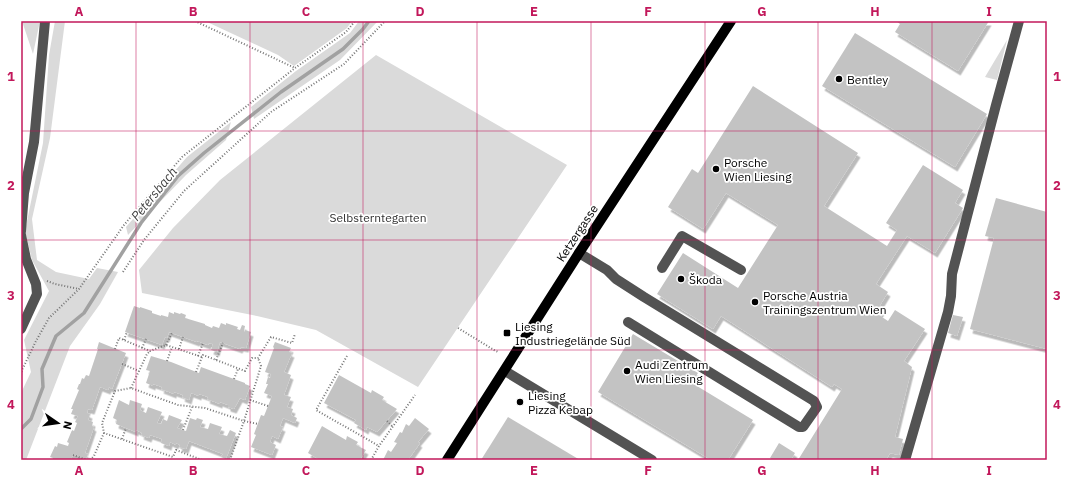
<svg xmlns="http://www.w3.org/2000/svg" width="1068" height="481" viewBox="0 0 1068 481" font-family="'IBM Plex Sans',sans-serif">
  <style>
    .green { fill: #dadada }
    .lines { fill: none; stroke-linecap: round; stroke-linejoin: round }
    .stream { stroke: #a1a1a1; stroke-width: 3.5 }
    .building { fill: #c3c3c3; filter: url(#shadow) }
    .path { stroke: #757575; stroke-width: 2; stroke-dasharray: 1 2; stroke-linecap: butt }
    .minor { stroke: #535353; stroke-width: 10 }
    .major { stroke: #000; stroke-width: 10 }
    .grid { fill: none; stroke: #c2185b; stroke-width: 1; stroke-opacity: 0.55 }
    .poi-dot { fill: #000; stroke: #fff; stroke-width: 1.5 }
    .labels { text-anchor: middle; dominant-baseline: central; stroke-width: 3.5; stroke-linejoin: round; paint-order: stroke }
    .poi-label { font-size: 12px; fill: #000; stroke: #fff; text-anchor: start }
    .park-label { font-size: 12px; fill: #313131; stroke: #fff }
    .street-label { font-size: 12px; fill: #000; stroke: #fff }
    .water-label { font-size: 13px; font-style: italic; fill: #424242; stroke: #fff }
    .neatline { fill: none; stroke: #c2185b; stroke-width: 1.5 }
    .grid-label { font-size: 13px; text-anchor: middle; font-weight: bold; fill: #c2185b }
  </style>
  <defs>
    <filter id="shadow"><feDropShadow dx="2.5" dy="4.5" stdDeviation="0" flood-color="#0004"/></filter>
  </defs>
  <rect width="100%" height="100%" fill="#fff"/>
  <g class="green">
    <polygon points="22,21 40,21 33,54"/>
    <polygon points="55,21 65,21 50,138 32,219 37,260 56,272 89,279 97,268 118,272 100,304 70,346 26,460 21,460 21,393 31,372 24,340 49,291 32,260 25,231 43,143 49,55"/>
    <polygon points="205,21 352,21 347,28 294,66 278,55"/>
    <polygon points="359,21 378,21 340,60 254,119 251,107 296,71 350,33"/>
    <polygon points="1007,40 997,80 985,77"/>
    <polygon points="376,55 567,165 418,387 316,330 257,316 142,293 139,270 173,228 220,180"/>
    <polygon points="231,122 226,140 186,175 128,235 126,227 187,157"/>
  </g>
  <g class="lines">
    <polyline class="stream" points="21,429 31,419 43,387 42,369 56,336 84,313 141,223 178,176 204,153 281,92 343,49 363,29 369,21"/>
  </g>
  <g class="building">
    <polygon points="896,21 989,21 958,71 895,32 900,24"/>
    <polygon points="855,33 987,114 955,167 822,86"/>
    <polygon points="753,86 858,153 824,206 887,246 897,230 886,223 923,165 963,190 955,203 963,208 935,253 907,236 876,284 888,292 879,307 883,309 879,315 888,321 895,310 925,329 904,361 912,367 895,437 903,439 899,455 890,453 886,460 798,460 842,389 834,384 832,387 721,316 713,329 657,294 683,253 738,288 778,225 726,193 703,229 668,207 692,169 698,173"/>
    <polygon points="996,198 1047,212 1047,349 970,329 994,238 985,236"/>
    <polygon points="134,306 140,308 140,307 152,311 152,313 161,316 161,315 168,317 169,312 174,314 174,312 180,314 181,313 186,315 185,318 205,324 205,325 212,328 213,326 219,328 221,323 226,325 226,323 238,327 237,329 240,330 242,325 245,326 244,331 245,332 245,330 251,332 246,348 241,347 240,349 220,342 217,352 211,350 213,344 209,343 208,345 197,341 197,342 169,332 167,338 165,337 162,345 125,332"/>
    <polygon points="953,315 963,317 957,336 948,333"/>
    <polygon points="633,334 698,373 692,383 753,420 728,460 711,460 598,392"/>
    <polygon points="99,342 126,353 112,389 109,387 108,390 100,387 92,410 88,409 87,413 90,414 88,420 93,422 92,426 94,427 85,453 88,454 86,459 73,454 71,460 52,460 53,458 50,457 55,446 57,447 58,443 68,446 69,443 67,442 72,430 74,431 77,423 75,422 78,416 71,414 73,409 71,409 79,390 77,389 79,384 80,384 82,378 84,379 86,375 89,376 98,349 97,349"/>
    <polygon points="275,342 291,348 289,352 292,353 284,372 291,375 284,395 291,397 287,407 293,409 291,415 297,418 295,423 283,418 280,426 283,427 278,439 272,436 270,442 276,445 272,455 251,447 256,435 254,434 261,415 264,416 272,396 264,393 268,384 266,384 268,377 270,378 271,374 265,372 274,348 273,347"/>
    <polygon points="151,356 171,362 199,373 201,367 245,383 245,384 250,386 245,400 240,398 234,409 228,407 228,405 220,402 220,404 207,399 208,397 199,394 199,396 191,393 189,400 182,397 183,395 174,392 174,394 161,389 162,387 153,384 153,386 146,383 150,371 146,370"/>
    <polygon points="339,375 371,393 372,390 384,397 382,400 397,409 377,432 367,427 366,430 354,423 356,420 324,403"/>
    <polygon points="119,400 129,405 130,400 142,404 140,410 146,413 148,407 162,412 157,423 161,424 163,419 167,421 169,415 182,420 177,428 186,431 190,418 196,420 197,418 203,420 200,427 208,429 210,423 222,427 219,434 227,436 230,430 236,433 227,456 226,459 221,457 223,454 189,441 186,449 179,447 180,445 176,443 176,445 170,442 169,446 161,443 162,439 150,435 149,438 141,435 142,433 136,430 136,432 116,424 117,420 113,418"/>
    <polygon points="508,417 580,460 481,460"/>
    <polygon points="415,418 429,429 418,442 420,443 408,460 383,460 388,450 391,452 397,443 394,442 400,432 402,433 406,424 409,426"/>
    <polygon points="322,426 346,440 347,436 358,442 356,445 366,450 360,460 320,460 308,453"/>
    <polygon points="779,443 795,453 792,458 796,460 773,460 770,458"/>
  </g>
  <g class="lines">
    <g class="path">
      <polyline points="195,21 295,68"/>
      <polyline points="123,272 144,240 184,191 271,112 344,64 385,21"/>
      <polyline points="47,281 55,284 79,289"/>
      <polyline points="458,328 494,350 498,352"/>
      <polyline points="124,340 127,332"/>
      <polyline points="166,345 172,333"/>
      <polyline points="142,348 146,339"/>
      <polyline points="115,349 119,338 150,351 166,345 202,357 203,355 245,371 252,358 258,358 271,337 292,343 295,334"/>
      <polyline points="179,349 183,337"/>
      <polyline points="198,356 203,343"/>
      <polyline points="347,356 316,410 379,446"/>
      <polyline points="216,360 223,343"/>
      <polyline points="167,361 172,347"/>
      <polyline points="122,364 139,371"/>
      <polyline points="196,372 202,357"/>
      <polyline points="21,375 22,370 36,341 49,318 79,289 124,225 182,157 295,68 346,32 355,21"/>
      <polyline points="234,379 238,369"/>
      <polyline points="131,388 147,354 150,351"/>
      <polyline points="250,400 268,406"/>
      <polyline points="387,421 392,426"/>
      <polyline points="183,430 192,407"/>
      <polyline points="122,439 126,428"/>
      <polyline points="73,455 87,460"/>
      <polyline points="90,460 94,456 104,433"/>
      <polyline points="202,460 176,450 173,457 104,433 102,423 115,391 131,388 178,405 205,408 244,421 258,424"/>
      <polyline points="230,460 244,421 261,366 258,358"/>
      <polyline points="371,460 379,446 415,395"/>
    </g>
    <g class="minor">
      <polyline points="21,231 24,193 34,142 45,21"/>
      <polyline points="21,235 26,259 36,284 37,294 21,329"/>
      <polyline points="579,253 607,270 616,279 644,297 814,401 817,407 803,427 799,427 628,322"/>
      <polyline points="662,268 682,236 741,270"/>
      <polyline points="505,371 652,460"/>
      <polyline points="905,460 948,312 951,296 952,274 996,105 1019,21"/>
    </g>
    <polyline class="major" points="447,460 579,253 731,21"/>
  </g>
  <path class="grid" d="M136,21V460M250,21V460M363,21V460M477,21V460M591,21V460M705,21V460M818,21V460M932,21V460M21,131H1047M21,240H1047M21,350H1047"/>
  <g class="poi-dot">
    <circle cx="839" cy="79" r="4"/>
    <circle cx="716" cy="169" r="4"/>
    <circle cx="681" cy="279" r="4"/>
    <circle cx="755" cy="302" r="4"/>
    <rect x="503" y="329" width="8" height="8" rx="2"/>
    <circle cx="627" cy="371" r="4"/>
    <circle cx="520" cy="402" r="4"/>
  </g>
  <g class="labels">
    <g class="poi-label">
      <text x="847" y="79">Bentley</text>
      <text x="724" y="162">Porsche<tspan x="724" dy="14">Wien Liesing</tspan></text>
      <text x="689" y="279">Škoda</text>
      <text x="763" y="295">Porsche Austria<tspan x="763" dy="14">Trainingszentrum Wien</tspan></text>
      <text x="515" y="326">Liesing<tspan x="515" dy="14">Industriegelände Süd</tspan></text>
      <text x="635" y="364">Audi Zentrum<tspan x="635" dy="14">Wien Liesing</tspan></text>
      <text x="528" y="395">Liesing<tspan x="528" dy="14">Pizza Kebap</tspan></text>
    </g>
    <g class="park-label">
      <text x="378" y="217">Selbsterntegarten</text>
    </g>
    <g class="street-label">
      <text transform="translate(577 233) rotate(-57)">Ketzergasse</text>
    </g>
    <g class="water-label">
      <text transform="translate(154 194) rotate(-51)">Petersbach</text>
    </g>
  </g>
  <rect width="1068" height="481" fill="none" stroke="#ffffff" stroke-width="44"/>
  <g transform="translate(58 423) rotate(103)" stroke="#ffffff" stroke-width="3" paint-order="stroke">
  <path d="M0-3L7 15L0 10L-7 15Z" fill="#000000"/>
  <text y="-6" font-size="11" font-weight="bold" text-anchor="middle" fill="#000000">N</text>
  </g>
  <rect x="22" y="22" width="1024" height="437" class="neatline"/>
  <g class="grid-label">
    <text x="79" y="16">A</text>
    <text x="193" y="16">B</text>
    <text x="306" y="16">C</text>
    <text x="420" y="16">D</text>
    <text x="534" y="16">E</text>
    <text x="648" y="16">F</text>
    <text x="762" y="16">G</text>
    <text x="875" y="16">H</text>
    <text x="989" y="16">I</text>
    <text x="11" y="81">1</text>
    <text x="1057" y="81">1</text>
    <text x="11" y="190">2</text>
    <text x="1057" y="190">2</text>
    <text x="11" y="300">3</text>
    <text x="1057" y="300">3</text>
    <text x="11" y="409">4</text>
    <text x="1057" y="409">4</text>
    <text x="79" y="475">A</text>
    <text x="193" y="475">B</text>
    <text x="306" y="475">C</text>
    <text x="420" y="475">D</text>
    <text x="534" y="475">E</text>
    <text x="648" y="475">F</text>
    <text x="762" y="475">G</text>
    <text x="875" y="475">H</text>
    <text x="989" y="475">I</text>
  </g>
</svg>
